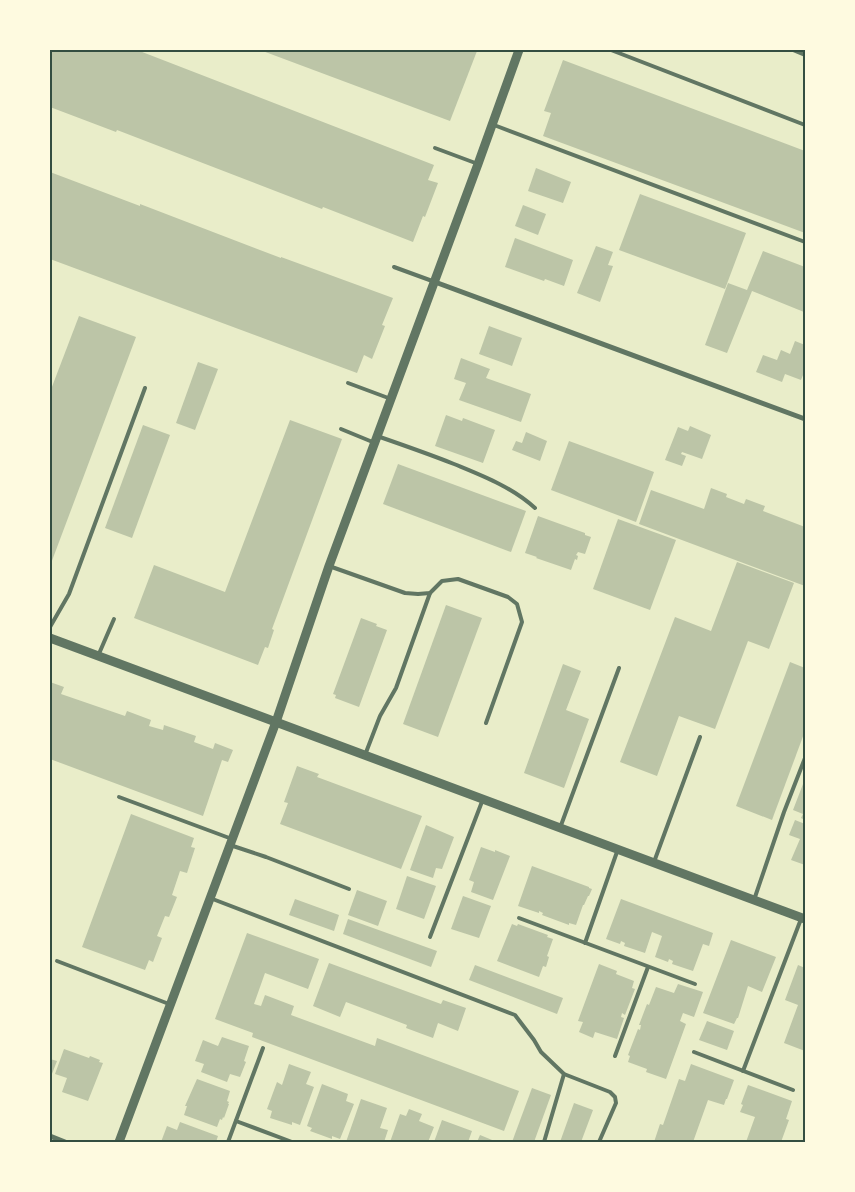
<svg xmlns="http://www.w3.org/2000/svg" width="855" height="1192" viewBox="0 0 855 1192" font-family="'Alegreya Sans',sans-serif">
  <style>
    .building { fill: #bcc5a7 }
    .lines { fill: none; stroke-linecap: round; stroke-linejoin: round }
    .service { stroke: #617663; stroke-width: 4 }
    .minor { stroke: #617663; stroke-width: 5 }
    .tertiary { stroke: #617663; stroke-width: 9 }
    .neatline { fill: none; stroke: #344e41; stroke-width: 2 }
  </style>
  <rect width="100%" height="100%" fill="#e9edc9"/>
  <g class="building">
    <polygon points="50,50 137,50 434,165 428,180 438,183 425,217 423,216 413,242 323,207 322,209 117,130 116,132 50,107"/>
    <polygon points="260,50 475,50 477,51 450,121"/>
    <polygon points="563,60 805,151 805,233 543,136 551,113 544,111"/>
    <polygon points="536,168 571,182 563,203 528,191"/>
    <polygon points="50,172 140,206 140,204 281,258 281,257 393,298 382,325 385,326 372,359 364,355 357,373 50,259"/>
    <polygon points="640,194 746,233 725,289 619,250"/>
    <polygon points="523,205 546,214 538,235 515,226"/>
    <polygon points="515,238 573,260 564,286 545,279 544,281 505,267"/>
    <polygon points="596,246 613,252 608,265 613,266 600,302 577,293"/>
    <polygon points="763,251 805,267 805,309 804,312 752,291 727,353 705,345 728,283 747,290"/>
    <polygon points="79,316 136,337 50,566 50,392"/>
    <polygon points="489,326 522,338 512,366 479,354"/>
    <polygon points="795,341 805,345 805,370 801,380 785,374 782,382 756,372 763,355 777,360 781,350 790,354"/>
    <polygon points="461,358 490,369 486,378 531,394 521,422 459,400 466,383 454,379"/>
    <polygon points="198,362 218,369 195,430 176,423"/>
    <polygon points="446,415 462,421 463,418 495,430 483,463 435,446"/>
    <polygon points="290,420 342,439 272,629 274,630 268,648 265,647 258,665 134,618 154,565 225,592"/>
    <polygon points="143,425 170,435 132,538 105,528"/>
    <polygon points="690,426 711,435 702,459 682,452 681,454 686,456 682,466 665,460 678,427 688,431"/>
    <polygon points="526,432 547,441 540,461 512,450 516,441 522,443"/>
    <polygon points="569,441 654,472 636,522 551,490"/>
    <polygon points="398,464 526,511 511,552 383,504"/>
    <polygon points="711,488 727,494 726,497 744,504 746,499 765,506 763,511 805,527 805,586 639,524 651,490 704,509"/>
    <polygon points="538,516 585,533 585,535 591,537 585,554 578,552 576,555 578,556 577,560 575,559 571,570 536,558 537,557 525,553"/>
    <polygon points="618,519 676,540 650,610 593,589"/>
    <polygon points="737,562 794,583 769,649 748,641 715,729 679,716 657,776 620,762 675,617 711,631"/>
    <polygon points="446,605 482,618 438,737 403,724"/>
    <polygon points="361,618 377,624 376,626 387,630 359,707 335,698 336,695 333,694"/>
    <polygon points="790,662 805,668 805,731 772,820 736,806"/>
    <polygon points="563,664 581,671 566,710 589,719 564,788 524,773"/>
    <polygon points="50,682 64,687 61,694 125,716 127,711 151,720 149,726 163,730 164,725 196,736 194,742 213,749 215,743 233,750 228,762 222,760 203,816 50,759"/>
    <polygon points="297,766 319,774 317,777 422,816 401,869 280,824 288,803 284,802"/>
    <polygon points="803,784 805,784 805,820 801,818 803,814 793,810"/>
    <polygon points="131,814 194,838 191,847 195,848 187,873 180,871 172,895 177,897 169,917 165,916 157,936 162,938 153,962 149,960 145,970 82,947"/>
    <polygon points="795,820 805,824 805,865 791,860 800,839 789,835"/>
    <polygon points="426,825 454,837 442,869 436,868 433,878 410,870"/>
    <polygon points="481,847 495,852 495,850 510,856 493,900 471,892 474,882 469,880"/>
    <polygon points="532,866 589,887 589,888 592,889 589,896 588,896 584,905 583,905 576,925 569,923 569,925 542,915 543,913 539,911 539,913 518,906"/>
    <polygon points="407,876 436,886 424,919 396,909"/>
    <polygon points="357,890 387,901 378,926 348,915"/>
    <polygon points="463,896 491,906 479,938 451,929"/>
    <polygon points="295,899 339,915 334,931 289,915"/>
    <polygon points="621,899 713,933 709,946 703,944 693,971 672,964 673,961 669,959 668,962 655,957 662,936 652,932 645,953 624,946 625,943 621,941 620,944 606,939"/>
    <polygon points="348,919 437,951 431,967 343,934"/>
    <polygon points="512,924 517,926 518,924 548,935 547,937 553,939 547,956 549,957 546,967 543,966 539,977 497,961"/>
    <polygon points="247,933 319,959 308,989 265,973 254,1004 261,1006 265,995 294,1006 291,1015 375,1046 377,1038 519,1091 504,1131 252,1037 253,1033 215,1019"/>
    <polygon points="731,940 776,957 762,992 748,986 738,1018 737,1018 734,1024 703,1013"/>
    <polygon points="329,963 441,1004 443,1000 466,1008 458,1031 438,1023 433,1038 406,1028 407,1025 346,1002 340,1017 313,1006"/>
    <polygon points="599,964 617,971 616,974 634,981 632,988 635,989 625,1015 622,1013 621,1017 624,1018 617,1039 595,1032 593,1038 579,1032 583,1022 578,1021"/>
    <polygon points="475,965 563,998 557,1014 469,980"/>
    <polygon points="798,965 805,968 805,1051 784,1043 798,1005 785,1000"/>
    <polygon points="678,984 703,992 694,1017 683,1013 680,1021 686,1024 666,1079 646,1072 647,1069 628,1062 630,1056 628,1055 638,1029 640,1030 641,1025 639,1025 647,1004 649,1005 656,987 674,993"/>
    <polygon points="707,1021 734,1031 727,1050 699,1040"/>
    <polygon points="222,1037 249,1046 244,1061 246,1062 240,1077 230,1074 227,1082 201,1072 204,1064 195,1061 203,1040 218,1046"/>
    <polygon points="64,1049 89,1058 90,1056 100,1060 99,1062 103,1063 88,1101 62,1092 67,1078 55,1074"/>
    <polygon points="50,1059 57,1061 50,1079"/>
    <polygon points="289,1064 311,1072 306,1084 314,1087 300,1125 292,1122 292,1125 270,1118 272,1111 267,1109 277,1082 282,1085"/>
    <polygon points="691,1064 734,1080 727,1099 726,1099 724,1105 708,1100 693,1142 654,1142 660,1124 663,1125 679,1079 685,1081"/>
    <polygon points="197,1079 230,1091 227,1101 229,1102 228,1104 229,1104 224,1118 223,1117 222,1120 220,1119 217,1127 184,1115 187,1106 185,1106"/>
    <polygon points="322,1084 348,1094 346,1101 354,1104 340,1139 332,1136 332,1139 310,1131 312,1128 307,1126"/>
    <polygon points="748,1085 792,1101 786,1119 789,1120 781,1142 746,1142 755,1117 740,1112 743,1105 741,1104"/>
    <polygon points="532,1088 551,1095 534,1142 512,1142"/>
    <polygon points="361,1099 387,1108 380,1128 388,1130 384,1142 346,1142"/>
    <polygon points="574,1103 593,1110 581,1142 560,1142"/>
    <polygon points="409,1109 422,1114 419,1121 434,1127 428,1142 390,1142 400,1114 406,1116"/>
    <polygon points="442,1120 472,1131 468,1142 434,1142"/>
    <polygon points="180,1122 218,1136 216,1142 161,1142 167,1126 177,1130"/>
    <polygon points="480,1135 497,1142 477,1142"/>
  </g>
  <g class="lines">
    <g class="service">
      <polyline points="611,50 805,125"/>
      <polyline points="793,50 805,55"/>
      <polyline points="494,125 805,242"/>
      <polyline points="435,148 478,164"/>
      <polyline points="394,267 435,282"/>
      <polyline points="348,383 391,399"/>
      <polyline points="341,429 375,443"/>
      <path d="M377,436C403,445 429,454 454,464C483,476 512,487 535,508"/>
      <polyline points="329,566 405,593 418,594 430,593 442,581 458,579 508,597 517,604 522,622 486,723"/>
      <polyline points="50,627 69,594 145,388"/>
      <polyline points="98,656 114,619"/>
      <polyline points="365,755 380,716 396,688 430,593"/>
      <polyline points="119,797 232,839"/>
      <polyline points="560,828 619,668"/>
      <polyline points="230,845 266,857 349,889"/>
      <polyline points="654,862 700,737"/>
      <polyline points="210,898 515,1015 534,1040 541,1052 564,1074 610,1092 615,1097 616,1103 599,1142"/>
      <polyline points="754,900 784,812 805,758"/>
      <polyline points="519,918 695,984"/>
      <polyline points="430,937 483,799"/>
      <polyline points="585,943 618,849"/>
      <polyline points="57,961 169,1004"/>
      <polyline points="694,1052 793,1090"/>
      <polyline points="615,1056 648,967"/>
      <polyline points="743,1071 801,919"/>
      <polyline points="236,1121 292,1142"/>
      <polyline points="228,1142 263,1048"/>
      <polyline points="544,1142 564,1074"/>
    </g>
    <g class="minor">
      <polyline points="435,282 805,419"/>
      <polyline points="50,1136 65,1142"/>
    </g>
    <g class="tertiary">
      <polyline points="50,638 805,919"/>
      <polyline points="119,1142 276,722 329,566 478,164 519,50"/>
    </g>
  </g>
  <rect width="855" height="1192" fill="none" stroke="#fefae0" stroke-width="102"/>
  <rect x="51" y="51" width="753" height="1090" class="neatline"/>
</svg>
